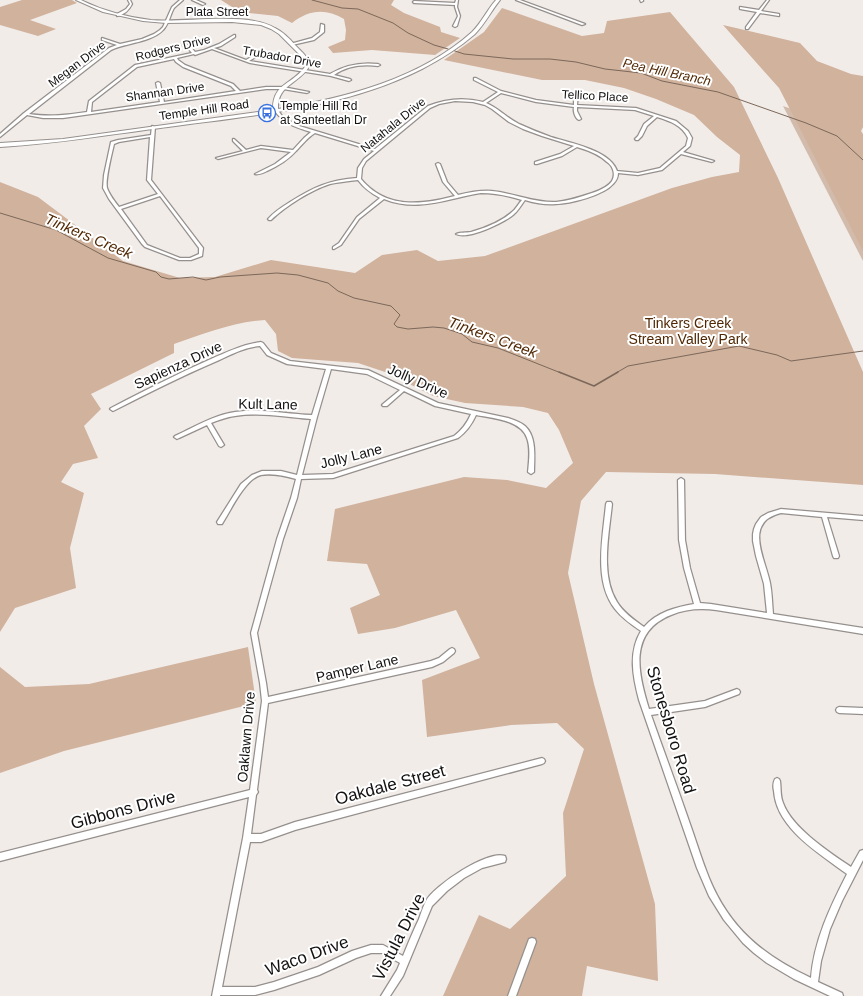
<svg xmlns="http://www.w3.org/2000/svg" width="863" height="996" viewBox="0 0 863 996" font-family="Arial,sans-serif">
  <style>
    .green { fill: #d2bbab }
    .forest { fill: #d0b29d }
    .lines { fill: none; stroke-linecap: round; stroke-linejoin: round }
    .stream-far1 { stroke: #7c685a; stroke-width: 1 }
    .stream { stroke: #7c685a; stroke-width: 1.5 }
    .street-casing { stroke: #95908d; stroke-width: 2.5 }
    .secondary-casing { stroke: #95908d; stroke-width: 2 }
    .street { fill: #fff; fill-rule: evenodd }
    .secondary { fill: #fff; fill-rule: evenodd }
    .labels { text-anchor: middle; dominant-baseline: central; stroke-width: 4; stroke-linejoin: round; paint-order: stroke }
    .far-street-label { font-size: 12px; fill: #141211; stroke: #fff }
    .far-poi-label { font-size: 12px; fill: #141211; stroke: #fff; text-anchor: start }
    .far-water-label { font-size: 13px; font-style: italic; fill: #512905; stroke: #fff }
    .park-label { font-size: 14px; fill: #4f2702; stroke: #fff }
    .street-label { font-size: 14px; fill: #141211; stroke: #fff }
    .water-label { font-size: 15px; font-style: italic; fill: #512905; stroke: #fff }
    .near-street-label { font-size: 17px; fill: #141211; stroke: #fff }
  </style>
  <rect width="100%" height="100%" fill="#f2ece9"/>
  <polygon class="green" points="783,106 839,125 863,145 863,261"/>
  <g class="forest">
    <polygon points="22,0 72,0 77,3 30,20 56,29 38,36 0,25 0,7"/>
    <path d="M221,0H394L391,5L404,13L440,27L441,32L460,38L435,55L372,50L333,53L328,47L345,40L346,30L344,19C325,8 309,10 292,23L278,16L240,12Z"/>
    <path d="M502,8L582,36L604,33L607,21L670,12L734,87L778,178L863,372V485L715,474L606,472L581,501L568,573L594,684L655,904L658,981L587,966L582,996H443L479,915L510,929L566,876L563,813L584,749L557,723L511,725L427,737L422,680L480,658L456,610L395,628L358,634L350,608L380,595L367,564L327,561L335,509L464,477L507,480L546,488L573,463L559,430L548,413L523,407L465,403L433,396L388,373L358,363L292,358L278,351L276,334L265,320C234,322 203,334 174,344V353L91,394L101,409L84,426L98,458L73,464L61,482L84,493L70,548L76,588L15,608L0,632V182L38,197L123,261L180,278L215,277L271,260L355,273L382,255L417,250L438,261L485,256L672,188L712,177L739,172L740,155L717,137L694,115L656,99L624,88L585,80H542L444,60L484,32Z"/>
    <polygon points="723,25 800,43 817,61 851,74 863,76 863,127 861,131 863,134 863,251 779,88"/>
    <polygon points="248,647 256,703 64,751 0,773 0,667 25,687 89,684"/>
  </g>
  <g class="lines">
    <g class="stream-far1">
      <polyline points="312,0 342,8 358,9 393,23 408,33 434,45 448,49"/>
      <polyline points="452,50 464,54 513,59 550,59 576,62 605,69 641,73 662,81 718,92 806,123 837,136 863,160"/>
      <polyline points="0,213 56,230 108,258 156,272 161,277 169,279 193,277 206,280 220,277 277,273 298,275 328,283 338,291 354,298 391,306 400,315 394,324 397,327 408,329 433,327 444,328 462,334 472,342 498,348 561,373"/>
      <polyline points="616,373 628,366 739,346 777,355 791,361 863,351"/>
    </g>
    <polyline class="stream" points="559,372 594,386 618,372"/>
    <g class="street-casing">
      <g id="street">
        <path d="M128,0H130L132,4C129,10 124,15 117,16V14L126,9L130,4Z"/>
        <path d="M180,0H183C180,3 177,5 174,8C170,15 169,24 163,30C152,42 126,43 111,50L29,114C50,117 67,115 87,112L89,101L135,65L192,53L187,47L183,46V44L189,45L195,52L204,50L219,44L234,35H235V37L221,46L214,48L246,60L258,53L260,54L259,55L249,61L330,74C345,65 361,62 378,64L380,65L378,66C362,64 347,66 334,75L350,79L351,80L349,81L331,76L250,63L212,49L195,55L194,54L177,58L178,60L185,65L233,84L240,91L266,87H283L309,92L307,93L283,89H266L63,118H43L27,115L0,137V134L24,113L109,48L117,45L102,40V38L120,44L142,39L154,34L160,30L163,27L172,7ZM174,59L176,62L183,67L231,86L236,91L164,102L160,83L158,82L156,83L160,102L91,112L92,102L137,67Z"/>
        <polygon points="192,0 196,0 205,4 203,5"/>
        <polygon points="456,0 458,0 457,7 460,16 457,26 455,27 453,26 458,16 455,7 455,5 414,3 413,2 414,1 455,3"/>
        <polygon points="516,0 520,0 585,24 582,25"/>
        <polygon points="640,0 643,0 643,1 641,2"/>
        <polygon points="767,0 769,0 761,11 779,14 779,16 760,13 748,29 746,29 746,27 757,12 740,9 740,7 759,10"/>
        <polygon points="321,24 324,25 324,32 314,40 292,45 290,44 312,38 320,32"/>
        <path d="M474,78H476L501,91L536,100L574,105V94L576,93L578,94L577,105L636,108L676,121L688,131L692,138L690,146L683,152L714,161L712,162L681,154L662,170L638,175L618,173C618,178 616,181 613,184C604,195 570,204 556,204C545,205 535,203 525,200C521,205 518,211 513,215C503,223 468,240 456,234C460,232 466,233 471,232C485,228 501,222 512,212C516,209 518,204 522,200C509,196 495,193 481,193C473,194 465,196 457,198C432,204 409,209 384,199L359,219L341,245L334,249H333V247L339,243L357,217L380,198C371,193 364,188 358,180C349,181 339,182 330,184C311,190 286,206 271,220H269L268,219C274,212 282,207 290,202C314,187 329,180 357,178L358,168L364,159L374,151L315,133C307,138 302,145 296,151C288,160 278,166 267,171C263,173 259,175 255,174L275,164L291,152L261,148L218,159L216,158L243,151L233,141V139H234L246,150L261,146L293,150L304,138L311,132C295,127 284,124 274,110L276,109H277L282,116L296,125L375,149L428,106C445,99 464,97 483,102L498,92L474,80ZM501,93L536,102L574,107C573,111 575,118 579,120L581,119L577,111V107L635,110L654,116L644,124L638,136L635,139L636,140H638L642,136L647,126L657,117C670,121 682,125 688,138L686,146L660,168L638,173L617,171C610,150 570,143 551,137C540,133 530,129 519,124C507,118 498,108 486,103ZM455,101L473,102L485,105L492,109L509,122L523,129L542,136L574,146L560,154L535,162V164H537L562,156L577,147C587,150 599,154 607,162C613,166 616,174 612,181C608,187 598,191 592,193C580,197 568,201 556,202C534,203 513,193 492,191C481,190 470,192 458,195L447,182L440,164L438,163L436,164L443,182L455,196C421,205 386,209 361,179L362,168L366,161L430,108L439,104Z"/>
        <path d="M152,126L155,127L151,180L203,248L202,256L191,260H179L145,247L142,244L109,199L103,188L104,175L111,142L118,140L151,135ZM150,137L147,180L158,194L119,207C115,202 109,194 107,188C105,180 112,153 114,144L119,142ZM160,196L199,248V254L190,258H180L147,245L121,209Z"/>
        <path d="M261,342L263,343L271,353L290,361L368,370L438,403L508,418C514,420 520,422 525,426C537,437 534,457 534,472L531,474L528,472C529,461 531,448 527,438C521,420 492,418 476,415C472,424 466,432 458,438L333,478L301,479L297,498L283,539L257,633L266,683L268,697L431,661L439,658L450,649L452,648L454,649L455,651L454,653L443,662L432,667L268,703L257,790L258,792L256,795L251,834H261L295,822L542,758L544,759L545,761L544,763L542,764L295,830L261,842H250L222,987H255L274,982L318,967L352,951L371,945H383L403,956C408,944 413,931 419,919C421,913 423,907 426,901C434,886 487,850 505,856L506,859L505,862L482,868L464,878L447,891L432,906L403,976L390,996H381L397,970L400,963L382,953H371L356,958L319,975L274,990L255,995H220V996H212L243,838L249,797L0,861V853L250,790L262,701L260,683L251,633L277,539L291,498L296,479C285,476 273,473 261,475C245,479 231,510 222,524H218L217,522L241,484L252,475L262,471H281L297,475L311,419C286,417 260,412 235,416C227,417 219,420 211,423L224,445L221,447L219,446L207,425L179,438L177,439L174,437L175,436C194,427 214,415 235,412C261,408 287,414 312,415L326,369L287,364L267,355L260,346C245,347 230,355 217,361C182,376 148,393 115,410L113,411L110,409L111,408C144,391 177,374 211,359C227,352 244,344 261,342ZM331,369L367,374L400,390L383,404L382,405L383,406H387L404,391L435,406L471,414C467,423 462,430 454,436L333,474L302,475L317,417Z"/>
        <path d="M681,478L684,480L685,540L690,568L700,603L711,604L767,613L764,584L756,556L753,541V534L754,529L756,524L761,517L768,513L781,509L863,516V520L827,517L839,556L838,558H834L833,556L822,517L781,513C743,522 765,558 770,583C772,593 772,603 773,614L863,628V634L716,610C701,608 685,609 671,615C628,632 638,674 649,709L705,701L737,689L739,690L740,692L739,694L705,707L651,715C664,752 678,789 691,827C697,844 702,861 709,878C730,929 763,955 811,978C814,941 830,907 847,874C820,854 776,828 774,791C773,787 773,783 775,779L777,778L779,779L780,781C781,788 780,796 783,803C792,828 829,852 851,867L860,851L863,850V860L842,901L830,929L821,961L818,982L842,993L843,996H830L794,979L767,963L754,953L743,943L724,920L709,896L697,868L639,700C633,677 628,653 641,631C632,625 622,618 615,609C593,581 603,537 606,504L607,502H611L612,504C609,534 600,575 617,602C623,612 634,620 644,627C657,612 676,607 694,604L684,568L679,540L678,480Z"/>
        <polygon points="839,707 863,708 863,714 839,713 837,712 836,710 837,708"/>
        <polygon points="532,938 535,939 536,942 516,996 508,996 529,939"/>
      </g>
    </g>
    <g class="secondary-casing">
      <path id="secondary" d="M76,0H81C103,11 127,17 151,20C186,23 246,11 275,28C283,32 290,39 296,46C302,52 308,57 310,65C299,85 277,84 278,109C345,98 420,79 472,32C482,22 487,10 496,0H500C491,11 485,24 475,34C459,48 441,59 422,69C343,109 254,115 168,127C112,134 57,144 0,147V143L63,139L273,110C272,82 294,85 306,65L300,55L279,34L271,29L261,25L232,22L166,23L143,21L103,12Z"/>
    </g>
    <use href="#street" class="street"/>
    <use href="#secondary" class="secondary"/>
  </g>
  <defs>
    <g id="bus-ring" transform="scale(0.9)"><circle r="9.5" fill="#fff" stroke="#3770df" stroke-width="1.5"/><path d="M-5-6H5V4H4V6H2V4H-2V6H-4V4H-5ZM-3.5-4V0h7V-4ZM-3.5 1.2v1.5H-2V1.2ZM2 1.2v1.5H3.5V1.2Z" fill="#3770df"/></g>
  </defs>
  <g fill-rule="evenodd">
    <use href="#bus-ring" x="267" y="113"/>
  </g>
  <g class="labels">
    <g class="far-street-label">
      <text x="217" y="12">Plata Street</text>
      <text transform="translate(173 48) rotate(-14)">Rodgers Drive</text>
      <text transform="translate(282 57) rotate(10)">Trubador Drive</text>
      <text transform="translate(77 64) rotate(-37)">Megan Drive</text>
      <text transform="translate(165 92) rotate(-8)">Shannan Drive</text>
      <text transform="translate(595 96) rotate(3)">Tellico Place</text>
      <text transform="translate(204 110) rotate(-8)">Temple Hill Road</text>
      <text transform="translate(393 125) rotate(-39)">Natahala Drive</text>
    </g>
    <g class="far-poi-label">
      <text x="280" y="106">Temple Hill Rd<tspan x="280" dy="14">at Santeetlah Dr</tspan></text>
    </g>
    <g class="far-water-label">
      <text transform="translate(667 72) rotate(12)">Pea Hill Branch</text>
    </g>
    <g class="park-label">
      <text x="688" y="323">Tinkers Creek<tspan x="688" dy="16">Stream Valley Park</tspan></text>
    </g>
    <g class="street-label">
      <text transform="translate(178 365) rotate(-25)">Sapienza Drive</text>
      <text transform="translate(418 381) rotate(24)">Jolly Drive</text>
      <text transform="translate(268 404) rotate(1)">Kult Lane</text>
      <text transform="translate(351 456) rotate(-14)">Jolly Lane</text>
      <text transform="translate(357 668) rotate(-13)">Pamper Lane</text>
      <text transform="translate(246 737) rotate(-85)">Oaklawn Drive</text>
    </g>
    <g class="water-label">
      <text transform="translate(89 236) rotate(23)">Tinkers Creek</text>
      <text transform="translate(493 337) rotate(20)">Tinkers Creek</text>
    </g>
    <g class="near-street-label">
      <text transform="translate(671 730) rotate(73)">Stonesboro Road</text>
      <text transform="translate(390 785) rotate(-15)">Oakdale Street</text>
      <text transform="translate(123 810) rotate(-15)">Gibbons Drive</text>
      <text transform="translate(399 937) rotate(-63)">Vistula Drive</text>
      <text transform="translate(307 956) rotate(-20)">Waco Drive</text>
    </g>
  </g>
</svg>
